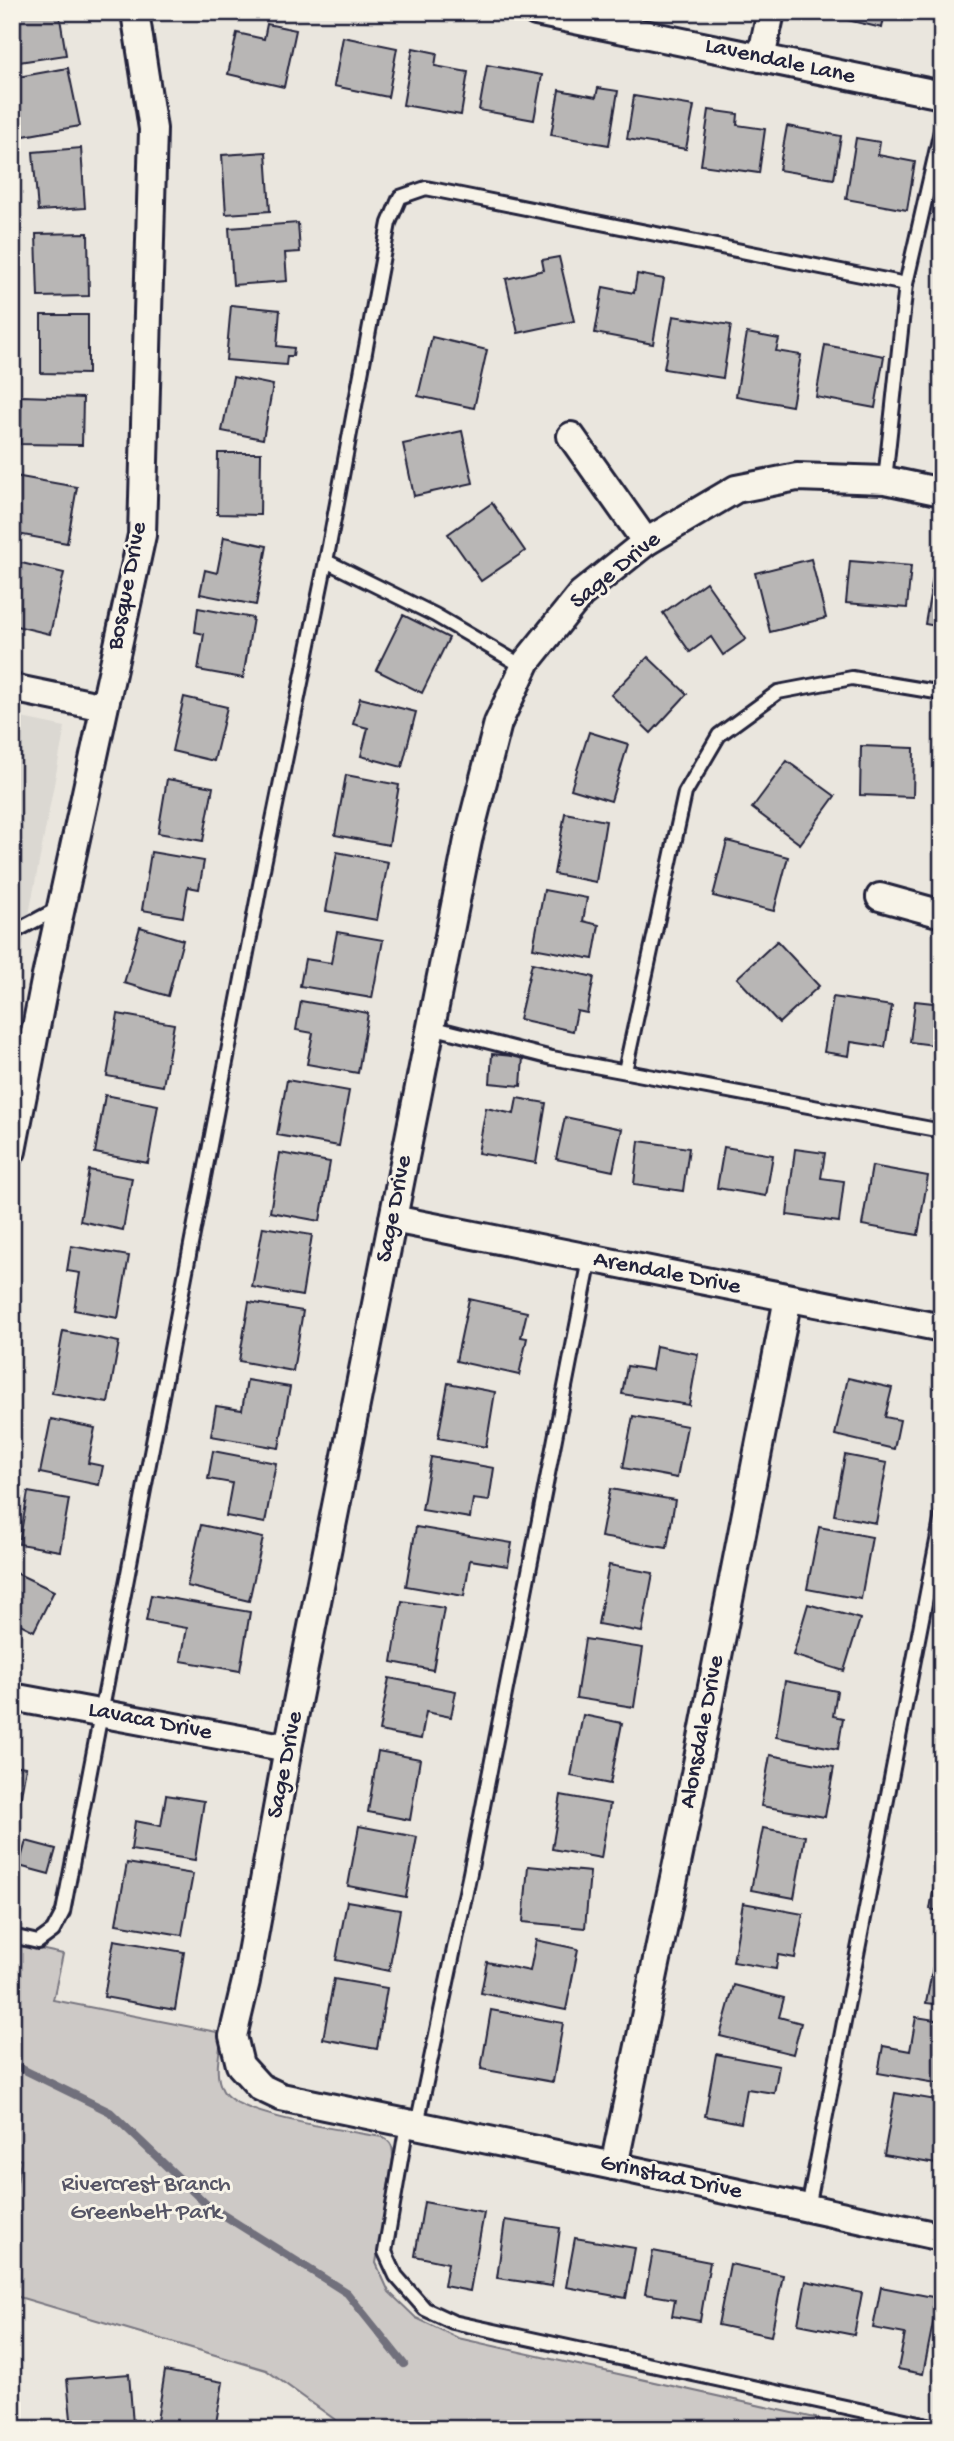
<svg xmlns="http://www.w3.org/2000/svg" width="954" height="2441" viewBox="0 0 954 2441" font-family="'Gochi Hand',sans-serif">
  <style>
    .built { fill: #dbd8d2 }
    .green { fill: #cdc9c6; stroke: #787680; stroke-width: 2 }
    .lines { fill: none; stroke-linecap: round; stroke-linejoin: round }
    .stream { stroke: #716f7b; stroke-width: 8 }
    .building { fill: #b8b6b5; stroke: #22223b; stroke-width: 2 }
    .lane-casing { stroke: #22223b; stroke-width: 18 }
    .street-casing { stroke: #22223b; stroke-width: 32 }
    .lane { stroke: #f7f3e8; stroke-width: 12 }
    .street { stroke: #f7f3e8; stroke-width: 26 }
    .labels { text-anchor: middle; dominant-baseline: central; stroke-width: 6; stroke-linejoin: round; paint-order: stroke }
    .street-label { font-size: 24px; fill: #22223b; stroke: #f7f3e8 }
    .park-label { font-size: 24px; fill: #555465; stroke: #f7f3e8 }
  </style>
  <rect width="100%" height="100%" fill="#eae6de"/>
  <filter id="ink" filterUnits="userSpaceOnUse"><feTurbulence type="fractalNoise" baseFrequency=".0143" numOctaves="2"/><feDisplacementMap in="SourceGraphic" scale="14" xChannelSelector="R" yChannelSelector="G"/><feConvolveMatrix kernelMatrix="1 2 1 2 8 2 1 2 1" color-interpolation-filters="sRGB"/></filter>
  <g filter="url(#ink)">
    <polygon class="built" points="12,716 65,727 12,1003"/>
    <path class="green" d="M12,1943L63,1954L53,2000L222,2033C220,2052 213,2074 223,2091C238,2117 351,2131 382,2137C392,2142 393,2147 393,2157L376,2263L389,2292L416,2318L458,2338L864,2429H348L266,2370L12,2295V2213L21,2160L12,2157Z"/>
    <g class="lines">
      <polyline class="stream" points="12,2064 110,2112 206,2204 347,2293 404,2364"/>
    </g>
    <g class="building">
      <polygon points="12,12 59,12 66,55 12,63"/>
      <polygon points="831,12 885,12 882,28 830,16"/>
      <polygon points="267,24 296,30 284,87 228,74 237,33 264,39"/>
      <polygon points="343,37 397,48 388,97 334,86"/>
      <polygon points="413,48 437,53 435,66 468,72 461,115 403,105"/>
      <polygon points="487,65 542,75 534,120 479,110"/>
      <polygon points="68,68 80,126 18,137 12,106 12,78"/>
      <polygon points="598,88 618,91 609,145 551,135 559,90 596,97"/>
      <polygon points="634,96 694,106 686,149 627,139"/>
      <polygon points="709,110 738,114 737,125 765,129 759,173 701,165"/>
      <polygon points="787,126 841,136 834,179 779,170"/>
      <polygon points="856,138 880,142 878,155 915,162 907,210 846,199"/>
      <polygon points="81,148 85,208 38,211 33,152"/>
      <polygon points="266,152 270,211 226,214 222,155"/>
      <polygon points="298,223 300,252 285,253 287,281 233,285 229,228"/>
      <polygon points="88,233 89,296 38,297 36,234"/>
      <polygon points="559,257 574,321 518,333 506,279 544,270 542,260"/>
      <polygon points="637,274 664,279 653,344 595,333 603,287 634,293"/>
      <polygon points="231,305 280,310 277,346 294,348 293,356 287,356 286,365 226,360"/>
      <polygon points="41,315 88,315 88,374 41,373"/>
      <polygon points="673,316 731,325 723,378 664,369"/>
      <polygon points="747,333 779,339 776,351 801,355 792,406 736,396"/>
      <polygon points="432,337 487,350 474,408 418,396"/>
      <polygon points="825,345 884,356 875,408 816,397"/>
      <polygon points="233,377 273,385 263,439 222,431"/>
      <polygon points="21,396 83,398 82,445 20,444"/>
      <polygon points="462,431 473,483 414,496 403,444"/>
      <polygon points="218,453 261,453 260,515 217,514"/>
      <polygon points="15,476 77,487 67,543 12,533 12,491"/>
      <polygon points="492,503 525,551 481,581 448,534"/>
      <polygon points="224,537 267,546 256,605 200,594 205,570 217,573"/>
      <polygon points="811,559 826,618 770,632 755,573"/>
      <polygon points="936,560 942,561 942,627 925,624"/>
      <polygon points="13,561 64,573 50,634 12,625"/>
      <polygon points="850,561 911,566 907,608 846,603"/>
      <polygon points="706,582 746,639 723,655 711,637 690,652 663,613"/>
      <polygon points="198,608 253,618 243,678 198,670 204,634 195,632"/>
      <polygon points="403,615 449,638 422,693 376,670"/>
      <polygon points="648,657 687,694 651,733 611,695"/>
      <polygon points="184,697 227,707 214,761 172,751"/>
      <polygon points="360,698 416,712 402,767 361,756 368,728 353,724"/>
      <polygon points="589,732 628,744 611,801 571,789"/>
      <polygon points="861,746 914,748 913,797 860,795"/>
      <polygon points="787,761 835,796 800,844 752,808"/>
      <polygon points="346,775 399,785 389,845 335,835"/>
      <polygon points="167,779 213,787 203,841 158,833"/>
      <polygon points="565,813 606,821 596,882 554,874"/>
      <polygon points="727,841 788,857 774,911 713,896"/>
      <polygon points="151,852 204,861 199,889 188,887 183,917 142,910"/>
      <polygon points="337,852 388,862 377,920 326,911"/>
      <polygon points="544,890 587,898 583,921 599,925 593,959 533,948"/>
      <polygon points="140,927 183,940 168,996 124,983"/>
      <polygon points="337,932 383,940 372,998 300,986 305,959 331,963"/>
      <polygon points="777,941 819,986 779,1023 737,978"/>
      <polygon points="532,963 594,977 587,1013 577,1011 573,1031 519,1019"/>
      <polygon points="833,997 892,1006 885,1047 851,1042 849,1056 824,1052"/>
      <polygon points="301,1001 368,1013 358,1073 307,1064 313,1033 296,1030"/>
      <polygon points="915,1001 942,1004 942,1046 910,1042"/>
      <polygon points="118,1014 174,1024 163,1086 107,1076"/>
      <polygon points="492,1054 523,1057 521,1086 490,1083"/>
      <polygon points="287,1080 349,1091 339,1146 277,1135"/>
      <polygon points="105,1095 158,1105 148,1163 95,1153"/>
      <polygon points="517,1098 546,1103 536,1163 478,1153 486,1108 514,1114"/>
      <polygon points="565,1117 622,1129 613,1171 556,1159"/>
      <polygon points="639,1141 689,1148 683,1191 634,1184"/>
      <polygon points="724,1147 773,1155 766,1196 717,1188"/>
      <polygon points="795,1149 825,1153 821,1178 844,1181 839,1222 787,1215"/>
      <polygon points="280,1153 330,1162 320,1221 270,1212"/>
      <polygon points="872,1166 928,1176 918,1235 862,1225"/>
      <polygon points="89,1170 132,1178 123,1230 80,1221"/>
      <polygon points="263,1227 312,1235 302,1296 252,1287"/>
      <polygon points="71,1246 129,1256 118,1318 74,1310 80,1273 67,1271"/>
      <polygon points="469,1299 527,1312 521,1337 527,1338 519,1375 456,1361"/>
      <polygon points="249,1302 303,1311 293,1371 239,1361"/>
      <polygon points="63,1331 119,1342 108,1403 52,1393"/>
      <polygon points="656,1346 698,1354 689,1405 622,1394 627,1366 652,1370"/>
      <polygon points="848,1378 892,1388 885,1417 900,1420 894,1449 835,1435"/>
      <polygon points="247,1380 290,1387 279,1448 211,1436 216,1406 242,1410"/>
      <polygon points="448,1383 495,1392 486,1447 438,1438"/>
      <polygon points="633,1416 687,1426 677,1478 623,1468"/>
      <polygon points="51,1419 95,1428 88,1463 103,1466 99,1485 40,1473"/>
      <polygon points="213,1451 276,1463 265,1523 226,1516 232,1483 208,1479"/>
      <polygon points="845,1455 887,1463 876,1523 834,1515"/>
      <polygon points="431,1457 494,1468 489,1501 473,1499 470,1518 422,1510"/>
      <polygon points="610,1489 675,1500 667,1548 601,1537"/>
      <polygon points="28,1492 69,1499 60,1551 19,1544"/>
      <polygon points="201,1525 263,1538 249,1601 187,1586"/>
      <polygon points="416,1527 512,1543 508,1566 470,1560 464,1596 406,1586"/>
      <polygon points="819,1527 872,1537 861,1599 807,1589"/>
      <polygon points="609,1565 653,1573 642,1632 598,1624"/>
      <polygon points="12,1571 54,1591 34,1631 12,1620"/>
      <polygon points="151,1595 250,1612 240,1671 181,1661 187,1628 146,1621"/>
      <polygon points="402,1601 444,1608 433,1670 392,1662"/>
      <polygon points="808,1604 860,1619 844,1671 793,1655"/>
      <polygon points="585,1639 643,1648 634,1707 576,1698"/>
      <polygon points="389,1678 456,1691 451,1717 426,1712 421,1739 379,1731"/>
      <polygon points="785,1681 837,1691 833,1716 843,1718 838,1749 776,1737"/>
      <polygon points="583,1715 622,1723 610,1784 571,1776"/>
      <polygon points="378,1751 420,1759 410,1820 368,1812"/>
      <polygon points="770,1755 834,1767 825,1817 761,1806"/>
      <polygon points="12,1765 26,1767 16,1824 12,1823"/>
      <polygon points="166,1795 204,1801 195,1860 131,1850 135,1821 161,1826"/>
      <polygon points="561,1795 610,1804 601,1858 552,1849"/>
      <polygon points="359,1826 417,1837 406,1897 348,1886"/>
      <polygon points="763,1828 805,1836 794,1898 751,1890"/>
      <polygon points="26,1841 56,1849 49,1874 19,1866"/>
      <polygon points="127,1863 193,1874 182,1935 116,1924"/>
      <polygon points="938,1864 942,1865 942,1912 930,1909"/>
      <polygon points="528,1866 590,1872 585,1928 523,1922"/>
      <polygon points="347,1901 400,1910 389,1971 336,1960"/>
      <polygon points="743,1903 803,1914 795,1958 778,1955 776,1969 733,1962"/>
      <polygon points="114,1940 184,1952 175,2010 104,1997"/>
      <polygon points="536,1940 578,1949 566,2010 481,1993 487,1962 530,1971"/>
      <polygon points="936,1951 942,1952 942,2005 926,2003"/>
      <polygon points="334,1979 387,1988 377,2049 323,2039"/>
      <polygon points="734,1985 784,1998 779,2017 801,2023 793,2054 720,2036"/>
      <polygon points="491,2010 563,2023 553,2082 481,2069"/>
      <polygon points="916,2017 942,2021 942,2084 878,2073 883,2046 910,2051"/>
      <polygon points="716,2054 779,2066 774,2093 747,2089 741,2123 705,2116"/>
      <polygon points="895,2093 942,2101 942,2165 884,2155"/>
      <polygon points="424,2202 484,2213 470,2291 444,2286 448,2263 415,2256"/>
      <polygon points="505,2220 560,2228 552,2286 497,2278"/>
      <polygon points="575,2238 635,2248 626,2298 566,2287"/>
      <polygon points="653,2251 710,2262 700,2321 672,2316 675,2299 645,2294"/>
      <polygon points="730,2264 783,2275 771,2336 718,2325"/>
      <polygon points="806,2281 862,2293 854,2335 798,2324"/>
      <polygon points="881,2287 938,2298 923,2374 898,2369 905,2334 873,2328"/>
      <polygon points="165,2371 223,2382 215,2429 156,2427"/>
      <polygon points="129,2374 133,2424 72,2429 67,2379"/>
    </g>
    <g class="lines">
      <g class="lane-casing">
        <g id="lane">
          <polyline points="885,480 906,284 942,126"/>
          <polyline points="326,561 435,615 524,667"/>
          <polyline points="12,933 61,907"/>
          <polyline points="431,1027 552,1058 942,1131"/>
          <polyline points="625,1071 685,793 719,735 778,692 852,678 942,693"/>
          <polyline points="12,1936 38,1942 53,1931 63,1912 264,864 329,546 389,223 400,197 426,188 906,284"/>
          <polyline points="407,2124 385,2252 396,2276 425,2309 453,2322 942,2428"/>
          <polyline points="417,2125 470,1873 590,1259"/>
          <polyline points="808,2208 942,1515"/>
        </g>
      </g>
      <g class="street-casing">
        <g id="street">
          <polyline points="536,12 942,95"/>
          <polyline points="761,58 771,12"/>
          <polyline points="571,436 646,542"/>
          <polyline points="942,492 885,480 797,477 736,489 646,542 581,594 527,661 498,723 468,840 288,1748 246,1981 233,2036 240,2065 260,2087 281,2097 614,2166 942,2237"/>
          <polyline points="12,688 104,707"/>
          <polyline points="880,897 942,914"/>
          <polyline points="12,1151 45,981 142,535 153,129 135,12"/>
          <polyline points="393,1219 942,1328"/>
          <polyline points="12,1697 288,1748"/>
          <polyline points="614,2166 685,1825 788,1298"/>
        </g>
      </g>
      <use href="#lane" class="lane"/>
      <use href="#street" class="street"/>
    </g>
  </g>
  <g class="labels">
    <g class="street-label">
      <text transform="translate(780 62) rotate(12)">Lavendale Lane</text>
      <text transform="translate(616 571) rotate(-39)">Sage Drive</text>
      <text transform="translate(128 586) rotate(-79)">Bosque Drive</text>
      <text transform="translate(395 1209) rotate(-79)">Sage Drive</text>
      <text transform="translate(667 1274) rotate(11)">Arendale Drive</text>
      <text transform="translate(150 1722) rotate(11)">Lavaca Drive</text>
      <text transform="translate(703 1732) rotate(-79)">Alonsdale Drive</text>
      <text transform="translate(286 1765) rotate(-79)">Sage Drive</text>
      <text transform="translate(671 2178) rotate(12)">Grinstad Drive</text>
    </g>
    <g class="park-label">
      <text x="146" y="2185">Rivercrest Branch<tspan x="146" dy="28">Greenbelt Park</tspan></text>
    </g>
  </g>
  <rect width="954" height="2441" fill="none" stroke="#f7f3e8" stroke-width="42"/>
  <rect x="21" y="21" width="912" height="2399" fill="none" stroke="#22223b" stroke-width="2.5" filter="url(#ink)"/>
</svg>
